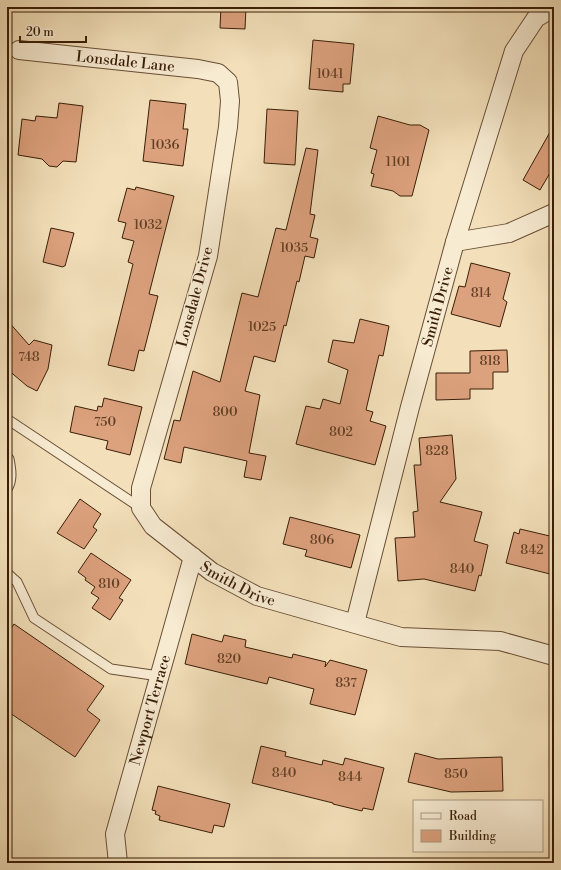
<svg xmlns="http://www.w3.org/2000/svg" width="561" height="870" viewBox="0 0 561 870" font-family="'Libre Bodoni',serif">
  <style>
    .building { fill: #dca17d; stroke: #391e07 }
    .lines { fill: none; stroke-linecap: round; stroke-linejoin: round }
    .lane-casing { stroke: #684e34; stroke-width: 11 }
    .street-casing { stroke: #684e34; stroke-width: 20 }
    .lane { stroke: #f7ebd2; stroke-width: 9 }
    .street { stroke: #f7ebd2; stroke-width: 18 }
    .labels { text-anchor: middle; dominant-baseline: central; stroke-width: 3; stroke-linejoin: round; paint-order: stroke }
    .number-label { font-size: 13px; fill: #623f24 }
    .street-label { font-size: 15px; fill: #391e07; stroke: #f7ebd2 }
  </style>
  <rect width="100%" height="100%" fill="#f3e0ba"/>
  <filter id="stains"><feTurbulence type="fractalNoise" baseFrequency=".005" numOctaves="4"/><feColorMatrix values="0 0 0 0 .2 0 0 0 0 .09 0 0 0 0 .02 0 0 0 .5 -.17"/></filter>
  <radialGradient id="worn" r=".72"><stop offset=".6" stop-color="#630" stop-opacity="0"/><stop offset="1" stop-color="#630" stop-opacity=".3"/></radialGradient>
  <g class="building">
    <polygon points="221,7 246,7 245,29 220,28"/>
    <polygon points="313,40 354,44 350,84 343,84 343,92 309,89"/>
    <polygon points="150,100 186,104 183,129 188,129 183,166 143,161"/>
    <polygon points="59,103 83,106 76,162 63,161 57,167 49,166 42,159 18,155 22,119 35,121 36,116 57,118"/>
    <polygon points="267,109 298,111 295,165 264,163"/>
    <polygon points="378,116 410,125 420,125 429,130 412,196 400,196 393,191 371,186 374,174 371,173 377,150 370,148"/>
    <polygon points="554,125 554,166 540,190 523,180"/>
    <polygon points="306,148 318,150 310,214 315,215 310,237 318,239 314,258 305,256 299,282 297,281 286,326 284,325 275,362 254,356 245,391 260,395 249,453 266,456 261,480 244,477 247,461 184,447 181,463 164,459 174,420 180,421 193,371 220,382 242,293 258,297 276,228 286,230"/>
    <polygon points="136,187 174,196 149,294 158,296 144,351 139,350 134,371 108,365 133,264 128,262 134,241 122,238 126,223 118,221 127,188 135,190"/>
    <polygon points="51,228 74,233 65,266 64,266 63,267 43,262"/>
    <polygon points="471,263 510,273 503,299 507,302 500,327 451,314 459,286 465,287"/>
    <polygon points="360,319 389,326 383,356 379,355 366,410 373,412 370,421 386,426 375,465 296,444 306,406 320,409 323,399 340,404 348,370 328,362 333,340 354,343"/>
    <polygon points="7,320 29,345 34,340 52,345 48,369 37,391 27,386 7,369"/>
    <polygon points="507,350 508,372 493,372 493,389 470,389 470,399 436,400 436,373 470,373 470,351"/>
    <polygon points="104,398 142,407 130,455 106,449 108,441 70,432 75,406 97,411 98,406 102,407"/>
    <polygon points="452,435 456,479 440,502 482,512 474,541 488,545 481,576 479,575 475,591 424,579 398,581 395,538 415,537 413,512 418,511 414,465 421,465 419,438"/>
    <polygon points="80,499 101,514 93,527 97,530 84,549 57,533"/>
    <polygon points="290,517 360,535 351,568 305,556 307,550 283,544"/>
    <polygon points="520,529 554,537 554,575 506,563 514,532 519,534"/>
    <polygon points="91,553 131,580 119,598 123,600 110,620 92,608 99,598 91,593 95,587 85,580 86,578 78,572"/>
    <polygon points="14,624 104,686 87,710 100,720 75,757 7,711 7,635"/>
    <polygon points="192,634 222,642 224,635 246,640 245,647 292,658 293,654 326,662 325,667 330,660 367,670 355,715 310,704 314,689 269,677 267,684 185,664"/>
    <polygon points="261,746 286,752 285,756 322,765 323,760 343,765 345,758 384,768 373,810 363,808 362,811 333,804 333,803 252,783"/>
    <polygon points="415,753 438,759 502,757 503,791 451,792 408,782"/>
    <polygon points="158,786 230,804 224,827 214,825 212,833 159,820 160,816 155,814 156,811 152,810"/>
  </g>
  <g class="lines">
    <g class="lane-casing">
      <g id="lane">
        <polyline points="7,419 141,508"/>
        <path d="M7,457L9,459C11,469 13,480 7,489"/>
        <polyline points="7,573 17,582 34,618 111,669 159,676"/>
      </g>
    </g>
    <g class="street-casing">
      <g id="street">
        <path id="s1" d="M19,50L198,69L218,73L228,82L230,101L228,127L208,256L141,488V508L153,526L212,572L257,596L401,637L500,641L554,656"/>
        <polyline points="455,242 509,233 554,213"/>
        <path id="s2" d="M355,623L410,407L455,242L514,51L536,18L554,7"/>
        <path id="s3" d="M118,863L115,834L193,557"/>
      </g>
    </g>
    <use href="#lane" class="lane"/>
    <use href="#street" class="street"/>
  </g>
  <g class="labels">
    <g class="number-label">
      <text x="330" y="74">1041</text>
      <text x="165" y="145">1036</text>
      <text x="398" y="162">1101</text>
      <text x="148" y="225">1032</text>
      <text x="294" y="248">1035</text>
      <text x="481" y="293">814</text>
      <text x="262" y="327">1025</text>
      <text x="29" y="357">748</text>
      <text x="490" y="361">818</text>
      <text x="225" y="412">800</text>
      <text x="105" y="422">750</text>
      <text x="341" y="432">802</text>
      <text x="437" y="451">828</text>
      <text x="322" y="540">806</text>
      <text x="532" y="550">842</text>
      <text x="462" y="569">840</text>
      <text x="109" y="584">810</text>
      <text x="229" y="659">820</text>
      <text x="346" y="683">837</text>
      <text x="284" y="773">840</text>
      <text x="456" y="774">850</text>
      <text x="350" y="777">844</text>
    </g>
    <g class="street-label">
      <text stroke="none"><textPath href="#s1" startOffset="107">Lonsdale Lane</textPath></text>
      <text transform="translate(195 297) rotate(-75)">Lonsdale Drive</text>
      <text stroke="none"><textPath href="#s2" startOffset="327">Smith Drive</textPath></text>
      <text stroke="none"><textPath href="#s1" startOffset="776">Smith Drive</textPath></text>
      <text stroke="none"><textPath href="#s3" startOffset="158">Newport Terrace</textPath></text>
    </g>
  </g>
  <rect width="561" height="870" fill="none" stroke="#f3e0ba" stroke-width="24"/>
  <rect x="8" y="8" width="545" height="854" fill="none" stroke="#391e07" stroke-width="2"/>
  <rect x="12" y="12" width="537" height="846" fill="none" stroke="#391e07"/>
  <rect x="413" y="800" width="130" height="52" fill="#f7ebd2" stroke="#ab9981"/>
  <rect x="421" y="813" width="20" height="6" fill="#f7ebd2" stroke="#ab9981"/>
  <text x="449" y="820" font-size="12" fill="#391e07">Road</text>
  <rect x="421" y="830" width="20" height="12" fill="#dca17d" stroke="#ab9981"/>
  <text x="449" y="840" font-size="12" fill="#391e07">Building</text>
  <path d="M20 36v6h66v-6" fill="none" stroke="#391e07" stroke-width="2"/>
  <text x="26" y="36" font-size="12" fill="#391e07" stroke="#f7ebd2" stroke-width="3" paint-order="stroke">20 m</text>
  <rect width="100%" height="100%" filter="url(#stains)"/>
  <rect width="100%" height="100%" fill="url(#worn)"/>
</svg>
